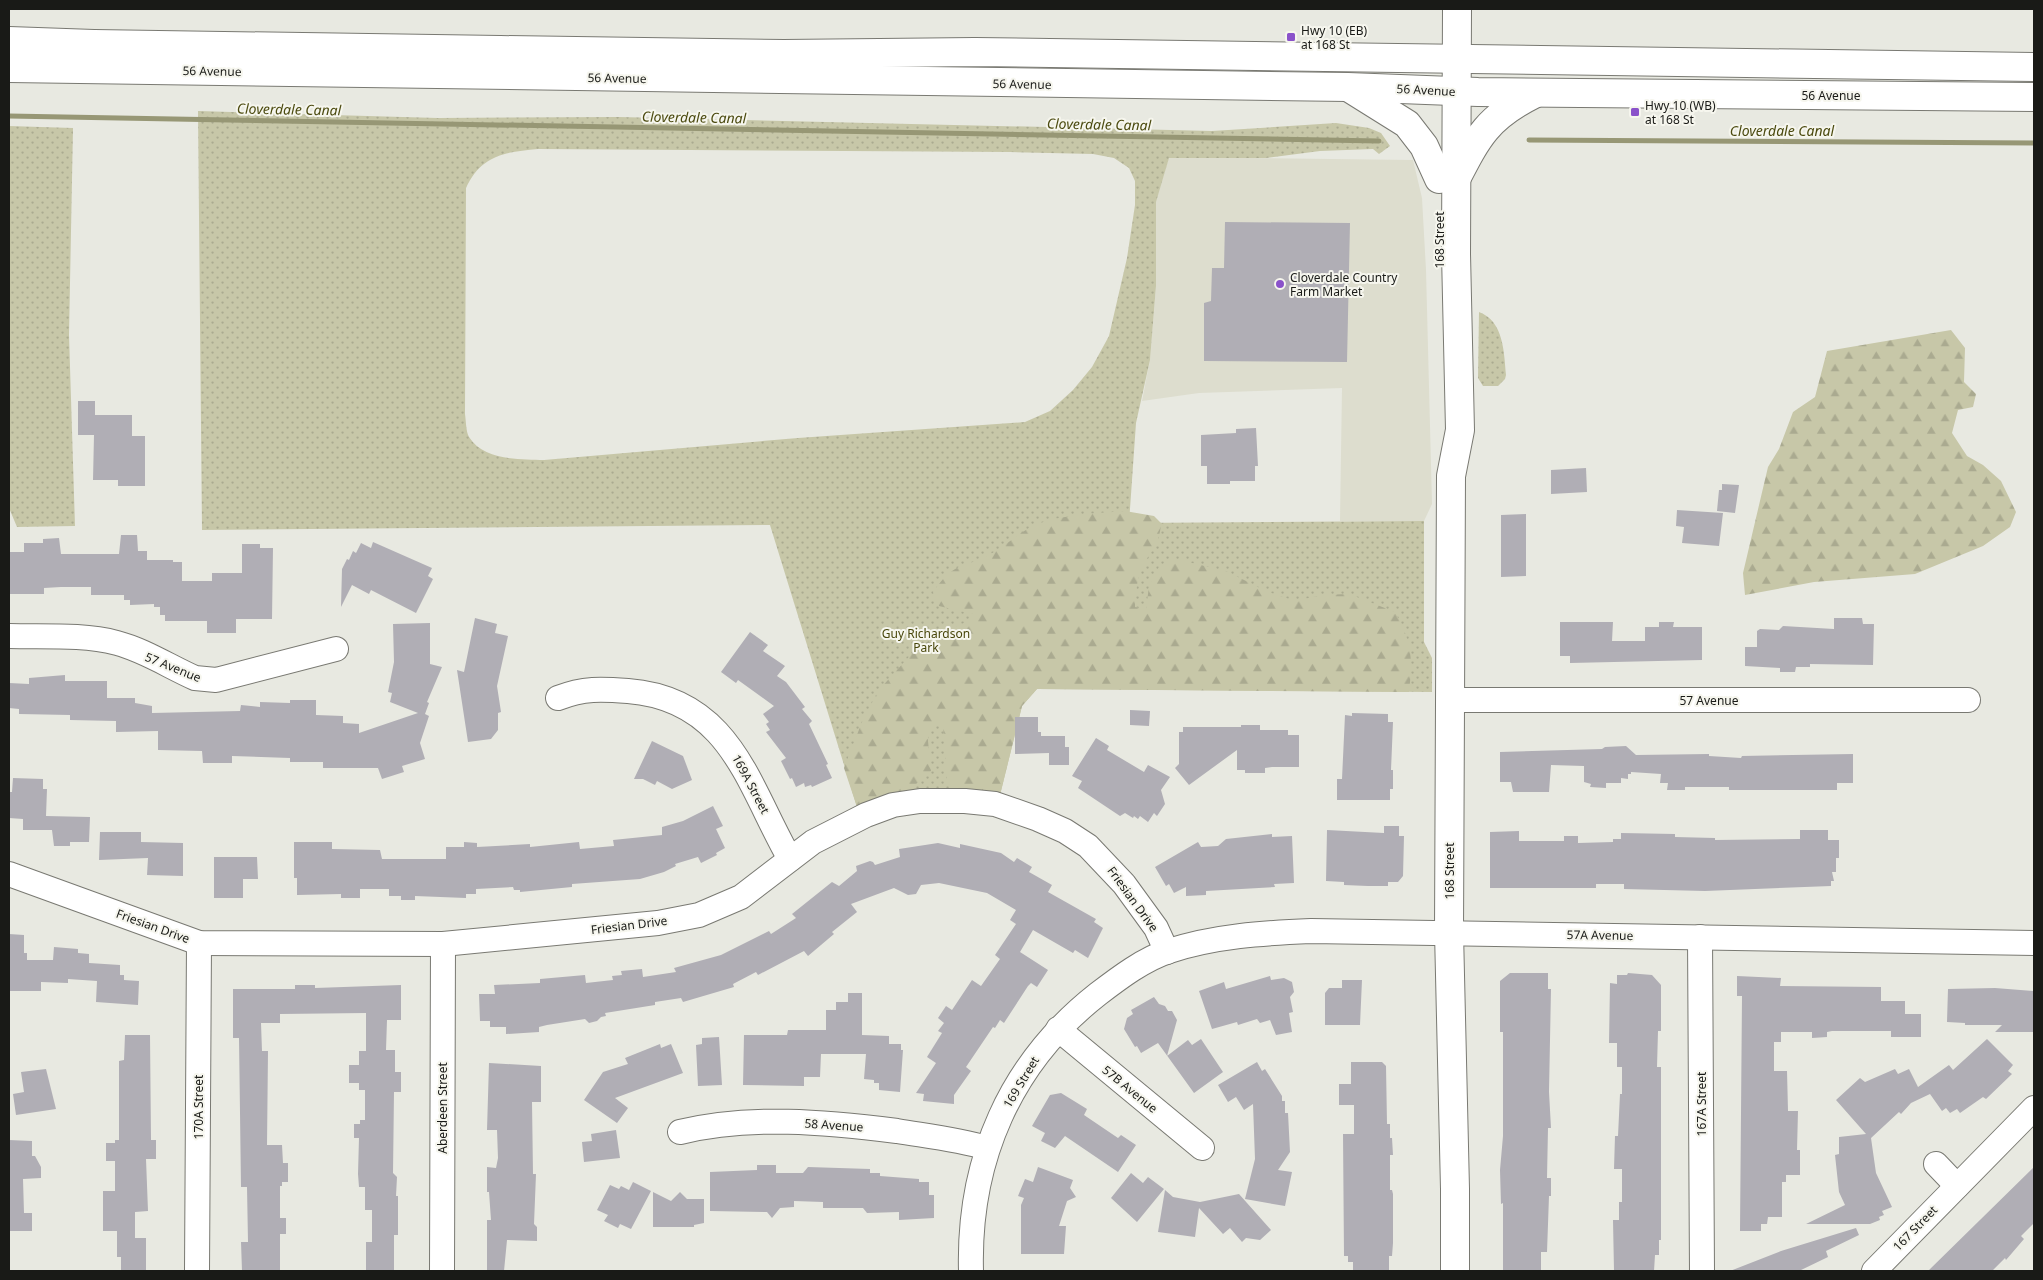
<svg xmlns="http://www.w3.org/2000/svg" width="2043" height="1280" viewBox="0 0 2043 1280" font-family="'Noto Sans',sans-serif">
  <style>
    .built { fill: #ddddce }
    .grass { fill: url(#grass-dots); fill-rule: evenodd }
    .forest { fill: url(#forest-firs) }
    .lines { fill: none; stroke-linecap: round; stroke-linejoin: round }
    .stream { stroke: #979775; stroke-width: 5 }
    .building { fill: #b0aeb5 }
    .minor-casing { stroke: #797972; stroke-width: 26 }
    .major-casing { stroke: #797972; stroke-width: 30 }
    .highway-casing { stroke: #797972; stroke-width: 30 }
    .minor { stroke: #fff; stroke-width: 24 }
    .major { stroke: #fff; stroke-width: 28 }
    .highway { stroke: #fff; stroke-width: 28 }
    .poi-dot { fill: #8a52ca; stroke: #f6f6ee; stroke-width: 2 }
    .labels { text-anchor: middle; dominant-baseline: central; stroke-width: 4; stroke-linejoin: round; paint-order: stroke }
    .poi-label { font-size: 12px; fill: #191a17; stroke: #f6f6ee; text-anchor: start }
    .street-label { font-size: 12px; fill: #191a17; stroke: #f6f6ee }
    .park-label { font-size: 12px; fill: #48460a; stroke: #f6f6ee }
    .water-label { font-size: 14px; font-style: italic; fill: #4b4a0f; stroke: #f6f6ee }
  </style>
  <defs>
    <pattern id="grass-dots" width="8" height="8" patternUnits="userSpaceOnUse" patternTransform="scale(1.25)"><rect width="8" height="8" fill="#c7c7a8"/><path d="M2 2h.1M6 6h.1" fill="none" stroke="#aaaa90" stroke-width="1.8" stroke-linecap="round"/></pattern>
    <pattern id="forest-firs" width="22" height="20" patternUnits="userSpaceOnUse" patternTransform="scale(1.25)"><rect width="22" height="20" fill="#c7c7a8"/><path d="M5 1l3.5 6h-7zM16 11l3.5 6h-7z" fill="#aaaa90"/></pattern>
  </defs>
  <rect width="100%" height="100%" fill="#e8e9e1"/>
  <polygon class="built" points="1169,157 1413,160 1422,198 1426,270 1432,504 1424,521 1340,521 1342,388 1199,393 1142,401 1150,360 1156,287 1156,201"/>
  <g class="grass">
    <path d="M198,111L438,118L619,117L1212,131L1336,123L1369,128L1381,133L1390,146L1379,154L1373,149L1320,151L1266,158H1169L1156,202V286L1150,360L1136,423L1129,523L1424,521V642L1432,658V692L1037,689L1022,706L1000,795L972,790H918L857,807L770,525L202,530ZM538,149L1010,152L1093,154L1114,158L1129,168L1135,181V205L1127,258L1109,336L1092,367L1073,390L1050,411L1025,422L798,438L544,460C520,459 484,461 469,437C466,432 466,421 465,414L466,188C481,155 505,152 538,149Z"/>
    <polygon points="9,126 73,128 69,335 75,526 17,527 9,508"/>
    <path d="M1479,312C1504,321 1504,353 1506,375L1505,379L1498,386H1483L1478,378Z"/>
  </g>
  <g class="forest">
    <polygon points="1951,330 1965,348 1964,382 1976,394 1973,407 1958,410 1952,433 1967,456 1983,465 2001,481 2016,512 2010,527 1983,546 1915,574 1814,582 1745,595 1743,573 1768,467 1779,449 1793,412 1815,397 1827,351"/>
    <path d="M1125,511L1154,516L1161,523C1160,541 1154,547 1145,562C1138,574 1135,593 1135,607L1146,610L1149,586L1160,565L1175,559L1226,571L1266,591L1295,601L1322,595L1349,594L1395,612C1412,643 1413,657 1409,692L1037,689L1022,706L1000,795L953,789L947,782L943,726H930L928,741L931,771L907,792L857,807L844,768L862,722L878,691L916,649L938,635L966,622L973,614L939,606L933,592C955,561 959,570 989,555C1006,546 1020,531 1038,524C1058,515 1102,513 1125,511Z"/>
  </g>
  <g class="lines">
    <g class="stream">
      <polyline points="9,116 1379,141"/>
      <polyline points="1529,140 2034,143"/>
    </g>
  </g>
  <g class="building">
    <polygon points="1225,222 1350,223 1347,362 1204,361 1204,303 1211,301 1212,268 1224,268"/>
    <polygon points="78,401 95,401 95,415 132,415 132,436 145,436 145,486 118,486 118,480 93,480 94,435 78,435"/>
    <polygon points="1256,428 1258,466 1255,466 1255,481 1230,481 1230,484 1207,484 1207,466 1201,466 1201,435 1236,433 1236,429"/>
    <polygon points="1586,468 1587,492 1551,494 1551,470"/>
    <polygon points="1722,484 1739,485 1735,513 1717,511 1719,490 1722,490"/>
    <polygon points="1677,510 1723,513 1719,546 1682,543 1684,527 1676,526"/>
    <polygon points="1526,514 1526,576 1501,577 1501,515"/>
    <polygon points="121,535 137,535 138,551 147,551 147,560 173,560 173,562 182,562 182,581 212,581 212,573 242,573 242,544 260,544 260,548 273,548 272,619 236,619 236,633 207,633 207,621 165,621 165,615 160,615 160,607 154,607 154,604 130,605 130,600 124,600 124,595 91,595 91,587 61,587 44,588 44,594 9,594 9,552 24,552 24,543 43,543 43,539 59,538 61,554 119,554"/>
    <polygon points="373,542 432,568 428,576 433,579 416,613 371,590 369,594 352,585 341,607 342,569 347,559 349,560 353,551 356,553 361,543 371,548"/>
    <polygon points="475,618 497,624 495,633 508,636 497,686 501,712 498,713 498,730 491,739 468,742 457,670 464,672"/>
    <polygon points="1834,618 1862,618 1863,624 1874,624 1873,665 1810,664 1810,667 1796,667 1795,672 1780,672 1780,668 1745,666 1745,647 1757,647 1757,631 1760,629 1779,630 1783,626 1834,629"/>
    <polygon points="1560,622 1613,622 1612,641 1645,641 1645,627 1659,627 1659,622 1674,622 1673,627 1702,627 1702,660 1570,663 1570,656 1560,656"/>
    <polygon points="430,623 430,664 442,667 427,702 429,703 425,714 429,716 420,743 425,759 402,766 404,772 382,779 378,768 323,768 323,762 290,762 290,758 232,756 232,763 203,763 202,751 158,750 158,731 116,732 116,721 70,720 70,715 19,714 19,709 9,708 9,683 29,684 29,678 65,675 65,681 107,681 107,698 135,698 135,703 152,706 152,713 240,711 241,705 260,707 260,702 290,703 290,700 316,700 316,715 343,716 343,723 359,724 359,733 418,713 390,702 392,693 388,692 394,662 393,624"/>
    <polygon points="750,632 768,645 763,651 785,666 777,676 786,682 805,707 802,709 812,721 809,724 828,764 826,765 832,778 812,787 811,785 805,787 804,783 796,787 792,778 790,779 781,761 786,758 766,732 770,730 766,724 769,722 763,714 774,706 738,680 736,683 721,672"/>
    <polygon points="1130,710 1150,711 1149,726 1130,725"/>
    <polygon points="1352,713 1388,714 1388,722 1393,722 1391,770 1393,770 1393,789 1390,789 1390,800 1337,800 1337,779 1342,779 1345,715 1352,716"/>
    <polygon points="1015,717 1038,717 1038,732 1041,732 1041,736 1065,736 1065,747 1069,747 1069,765 1049,765 1049,753 1015,754"/>
    <polygon points="1241,725 1260,725 1260,730 1288,730 1288,735 1299,735 1299,767 1272,767 1265,768 1265,773 1245,773 1245,770 1237,770 1237,750 1189,785 1175,768 1179,764 1179,732 1183,732 1183,727 1241,727"/>
    <polygon points="1096,738 1109,746 1107,750 1144,772 1148,765 1170,777 1161,790 1165,804 1157,816 1154,813 1148,822 1140,816 1138,819 1134,816 1133,818 1125,813 1120,816 1078,788 1082,781 1072,776"/>
    <polygon points="652,741 683,756 692,780 672,789 657,781 655,785 643,779 634,779"/>
    <polygon points="1626,746 1636,755 1709,754 1709,756 1741,758 1742,756 1853,754 1853,783 1837,783 1837,790 1729,790 1729,787 1685,787 1685,790 1667,790 1668,783 1660,783 1661,774 1631,772 1631,774 1628,774 1628,779 1621,778 1621,783 1606,783 1606,788 1590,787 1591,784 1584,782 1584,766 1551,765 1549,792 1513,792 1511,782 1500,782 1500,752 1602,749 1605,747"/>
    <polygon points="13,778 43,779 43,789 47,789 46,816 90,817 89,842 70,842 70,846 54,846 52,830 23,830 23,819 9,818 9,792 12,792"/>
    <polygon points="713,806 723,826 716,829 725,848 716,853 717,855 701,863 698,857 675,864 676,866 664,872 640,879 572,884 572,887 520,892 520,890 514,890 513,887 476,889 476,894 466,894 466,898 415,896 415,900 401,900 401,896 389,896 389,889 360,889 360,898 341,898 341,894 297,895 297,878 294,878 294,842 332,842 332,849 380,850 382,859 446,859 446,847 464,847 464,842 477,843 477,847 530,844 530,847 579,842 580,849 614,846 613,840 662,835 662,827 683,821"/>
    <polygon points="1384,826 1399,826 1399,836 1404,836 1403,876 1398,882 1388,882 1388,886 1368,886 1344,885 1344,882 1326,881 1327,830 1384,833"/>
    <polygon points="1800,830 1828,830 1828,840 1839,840 1839,858 1836,858 1836,872 1832,872 1834,881 1831,881 1831,886 1705,891 1624,889 1624,884 1596,884 1596,888 1490,888 1490,832 1519,831 1519,841 1564,841 1564,836 1578,836 1578,843 1613,842 1613,839 1621,839 1621,833 1675,834 1675,837 1715,838 1715,840 1800,839"/>
    <polygon points="100,832 141,832 141,842 183,843 183,876 147,875 148,858 99,860"/>
    <polygon points="1272,834 1272,837 1292,836 1294,883 1274,884 1275,887 1206,891 1206,895 1186,896 1186,887 1174,893 1169,884 1166,886 1155,867 1198,842 1201,847 1218,846 1226,839"/>
    <polygon points="938,843 960,848 960,844 1001,853 1014,862 1017,858 1032,867 1029,872 1052,885 1048,892 1096,919 1094,922 1103,928 1088,958 1075,950 1073,953 1033,930 1020,952 1048,970 1037,987 1031,983 1028,986 1004,1023 1000,1020 995,1028 993,1027 966,1067 971,1071 954,1095 954,1104 923,1101 924,1094 916,1093 936,1063 927,1057 942,1033 938,1031 944,1023 938,1018 946,1006 952,1010 972,980 981,986 1000,959 995,955 1016,924 1010,920 1016,910 987,893 939,883 921,885 916,894 908,895 894,888 851,904 857,912 832,932 834,934 808,956 804,951 758,975 756,972 733,984 734,987 683,1002 681,998 655,1002 655,1005 605,1013 606,1016 601,1017 597,1021 589,1023 585,1019 547,1025 539,1027 539,1032 506,1034 506,1027 490,1027 490,1021 480,1021 479,994 495,994 494,985 540,983 540,979 585,975 586,983 613,980 612,976 622,975 621,971 642,969 643,977 676,972 674,968 721,955 769,931 771,934 796,918 792,914 832,882 839,886 857,871 856,866 870,861 873,862 875,865 900,857 899,849"/>
    <polygon points="214,857 257,857 258,879 243,879 243,898 214,898"/>
    <polygon points="9,934 24,935 24,953 27,953 27,960 53,960 54,947 78,949 78,953 89,954 89,963 120,965 120,975 124,975 124,980 139,981 138,1005 96,1002 97,981 68,979 68,983 41,982 41,991 9,991"/>
    <polygon points="1510,973 1548,973 1548,989 1551,989 1549,1092 1551,1128 1548,1128 1547,1178 1551,1178 1551,1196 1549,1196 1547,1252 1541,1252 1541,1271 1503,1271 1503,1203 1501,1204 1500,1170 1503,1136 1503,1032 1500,1032 1500,981"/>
    <polygon points="1628,973 1652,975 1661,985 1661,1031 1658,1031 1657,1067 1661,1067 1661,1240 1659,1240 1659,1255 1655,1255 1654,1271 1614,1271 1613,1220 1619,1220 1619,1202 1622,1202 1622,1169 1614,1169 1615,1136 1618,1136 1620,1094 1622,1094 1622,1067 1617,1067 1617,1043 1609,1043 1610,983 1617,984 1617,975 1627,975"/>
    <polygon points="1270,976 1271,980 1284,978 1292,982 1294,992 1290,997 1293,1012 1289,1013 1292,1032 1276,1035 1270,1020 1260,1023 1257,1019 1238,1025 1237,1022 1212,1029 1199,991 1224,982 1226,989"/>
    <polygon points="1737,976 1781,978 1780,986 1881,987 1881,1001 1905,1001 1905,1014 1921,1014 1921,1037 1891,1037 1891,1031 1832,1031 1827,1032 1827,1037 1812,1038 1812,1032 1781,1032 1781,1042 1774,1042 1774,1071 1787,1071 1788,1111 1798,1111 1797,1150 1800,1150 1800,1175 1786,1175 1786,1182 1782,1182 1782,1217 1768,1217 1767,1224 1761,1224 1761,1231 1740,1231 1742,996 1737,996"/>
    <polygon points="1342,980 1362,980 1360,1025 1325,1025 1325,993 1329,988 1342,988"/>
    <polygon points="295,985 315,985 315,988 401,985 401,1020 387,1020 386,1050 395,1050 395,1072 401,1072 401,1092 394,1092 393,1173 397,1177 396,1196 398,1196 398,1235 394,1235 394,1271 366,1271 366,1242 372,1242 372,1210 365,1210 365,1187 359,1187 358,1174 359,1138 354,1138 354,1124 360,1124 360,1120 365,1120 365,1090 359,1090 359,1083 349,1083 349,1065 359,1065 359,1051 366,1051 366,1013 280,1014 280,1023 261,1023 262,1051 268,1051 267,1145 282,1145 283,1163 288,1163 288,1182 282,1182 282,1186 280,1186 280,1218 286,1218 286,1234 280,1234 280,1271 242,1271 241,1242 248,1242 247,1187 241,1187 239,1038 233,1038 233,989 295,989"/>
    <polygon points="1995,988 2033,991 2033,1032 1995,1032 2002,1025 1965,1025 1965,1023 1947,1022 1948,989"/>
    <polygon points="848,993 862,993 862,1035 889,1036 889,1044 901,1044 901,1050 903,1050 900,1092 879,1090 879,1083 874,1083 874,1080 864,1079 866,1054 821,1054 820,1077 804,1077 804,1086 743,1085 744,1035 787,1035 788,1030 826,1030 826,1010 836,1010 836,1002 848,1002"/>
    <polygon points="1154,997 1159,1004 1165,1006 1168,1011 1172,1011 1177,1020 1167,1056 1188,1040 1192,1045 1201,1039 1223,1072 1194,1093 1158,1043 1141,1053 1137,1046 1135,1047 1124,1029 1127,1018 1133,1014 1131,1010"/>
    <polygon points="125,1035 150,1035 151,1140 156,1140 156,1159 146,1159 148,1211 135,1212 135,1238 146,1238 146,1271 121,1271 121,1257 117,1257 117,1231 103,1231 103,1191 115,1191 115,1161 106,1161 106,1143 115,1143 115,1140 119,1140 119,1061 124,1060"/>
    <polygon points="719,1037 722,1085 698,1086 696,1045 702,1044 702,1038"/>
    <polygon points="1987,1039 2013,1065 2008,1071 2012,1074 1986,1099 1983,1097 1960,1113 1957,1109 1950,1113 1946,1108 1942,1111 1930,1094 1911,1103 1901,1114 1899,1112 1871,1138 1876,1173 1892,1207 1882,1211 1884,1215 1879,1217 1880,1220 1870,1224 1806,1224 1845,1205 1839,1192 1835,1155 1839,1154 1839,1137 1866,1134 1836,1100 1860,1078 1865,1082 1895,1069 1898,1074 1909,1069 1918,1087 1949,1065 1953,1070"/>
    <polygon points="660,1044 661,1048 671,1044 683,1073 615,1098 628,1108 617,1123 584,1100 603,1072 628,1064 625,1058"/>
    <polygon points="1257,1062 1262,1071 1265,1069 1282,1096 1282,1101 1285,1101 1285,1113 1288,1113 1290,1152 1278,1170 1292,1172 1285,1206 1245,1199 1255,1159 1253,1104 1244,1110 1236,1097 1228,1102 1218,1085"/>
    <polygon points="1351,1062 1382,1062 1386,1066 1387,1124 1390,1124 1390,1138 1392,1138 1393,1155 1390,1155 1390,1190 1392,1190 1393,1194 1393,1243 1392,1256 1389,1256 1389,1271 1353,1271 1353,1262 1348,1262 1348,1256 1344,1256 1343,1134 1354,1134 1354,1105 1339,1105 1339,1084 1351,1084"/>
    <polygon points="489,1063 541,1066 541,1102 532,1102 533,1174 536,1174 534,1224 537,1227 537,1241 507,1240 504,1271 487,1271 487,1220 491,1220 489,1192 487,1192 487,1167 496,1168 498,1158 497,1130 487,1130"/>
    <polygon points="46,1069 56,1109 16,1115 13,1094 24,1092 21,1072"/>
    <polygon points="1061,1093 1087,1109 1084,1115 1118,1138 1121,1135 1136,1145 1118,1172 1065,1136 1055,1148 1041,1141 1045,1133 1032,1126 1050,1095"/>
    <polygon points="616,1130 620,1158 584,1162 582,1142 592,1141 591,1134"/>
    <polygon points="9,1140 32,1141 32,1156 35,1156 41,1167 41,1178 23,1179 24,1213 32,1213 32,1231 9,1231"/>
    <polygon points="757,1165 776,1165 776,1173 803,1173 808,1167 870,1169 870,1173 880,1173 880,1176 919,1179 919,1182 929,1182 929,1195 934,1195 934,1218 899,1220 899,1212 867,1213 863,1208 823,1208 823,1202 794,1201 794,1207 780,1208 772,1218 767,1212 710,1211 710,1172 757,1170"/>
    <polygon points="1038,1167 1073,1180 1070,1188 1076,1197 1067,1201 1059,1226 1066,1226 1064,1254 1021,1254 1021,1205 1024,1198 1018,1196 1025,1179 1033,1182"/>
    <polygon points="2034,1167 2034,1223 2021,1236 2024,1239 2006,1260 2005,1258 1992,1271 1928,1271"/>
    <polygon points="1131,1173 1143,1183 1148,1177 1164,1189 1137,1222 1111,1198"/>
    <polygon points="633,1182 651,1191 631,1229 620,1224 618,1228 604,1221 608,1215 597,1210 610,1185 619,1189 621,1186 629,1190"/>
    <polygon points="1165,1190 1173,1197 1200,1202 1239,1194 1271,1230 1260,1240 1246,1238 1242,1242 1230,1228 1223,1234 1199,1208 1195,1237 1158,1232"/>
    <polygon points="653,1192 671,1201 680,1192 687,1199 704,1199 704,1223 694,1225 694,1227 653,1227"/>
    <polygon points="1856,1228 1859,1235 1826,1251 1828,1257 1799,1271 1730,1271 1781,1251"/>
  </g>
  <g class="lines">
    <g class="minor-casing">
      <g id="minor">
        <path d="M9,636C45,637 82,634 117,643C144,650 170,667 195,678L216,680L336,649"/>
        <path d="M558,698C584,688 601,689 628,691C731,699 748,786 790,859"/>
        <polyline points="1450,700 1968,700"/>
        <polyline points="9,874 199,943 443,944 658,923 699,915 741,897 813,842 866,815 893,805 920,801 965,801 995,804 1038,819 1065,831 1088,846 1124,884 1156,928 1167,952"/>
        <polyline points="1700,937 1702,1271"/>
        <polyline points="1058,1029 1202,1148"/>
        <path d="M680,1132C750,1115 826,1122 897,1131C927,1136 957,1139 987,1148"/>
        <polyline points="1936,1164 1957,1186"/>
        <polyline points="197,1271 199,943"/>
        <polyline points="442,1271 443,944"/>
        <path d="M971,1271C968,1160 1010,1063 1098,994C1119,978 1144,959 1169,951C1215,936 1263,933 1311,931L2034,943"/>
        <polyline points="1874,1271 2034,1108"/>
      </g>
    </g>
    <g class="major-casing">
      <polyline id="major" points="1455,1271 1455,1189 1449,932 1451,476 1460,430 1456,254 1457,9"/>
    </g>
    <g class="highway-casing">
      <g id="highway">
        <polyline points="9,41 94,44 500,50 784,54 975,52 2034,67"/>
        <polyline points="9,68 1348,87 1478,92 2034,97"/>
        <polyline points="1351,89 1407,124 1424,146 1439,179"/>
        <path d="M1455,181C1478,136 1488,117 1534,94"/>
      </g>
    </g>
    <use href="#minor" class="minor"/>
    <use href="#major" class="major"/>
    <use href="#highway" class="highway"/>
  </g>
  <g class="poi-dot">
    <rect x="1286" y="32" width="10" height="10" rx="2.5"/>
    <rect x="1630" y="107" width="10" height="10" rx="2.5"/>
    <circle cx="1280" cy="284" r="5"/>
  </g>
  <g class="labels">
    <g class="poi-label">
      <text x="1301" y="30">Hwy 10 (EB)<tspan x="1301" dy="14">at 168 St</tspan></text>
      <text x="1645" y="105">Hwy 10 (WB)<tspan x="1645" dy="14">at 168 St</tspan></text>
      <text x="1290" y="277">Cloverdale Country<tspan x="1290" dy="14">Farm Market</tspan></text>
    </g>
    <g class="street-label">
      <text transform="translate(212 71) rotate(1)">56 Avenue</text>
      <text transform="translate(617 78) rotate(1)">56 Avenue</text>
      <text transform="translate(1022 84) rotate(1)">56 Avenue</text>
      <text transform="translate(1426 90) rotate(3)">56 Avenue</text>
      <text x="1831" y="95">56 Avenue</text>
      <text transform="translate(1439 240) rotate(-90)">168 Street</text>
      <text transform="translate(173 667) rotate(22)">57 Avenue</text>
      <text x="1709" y="700">57 Avenue</text>
      <text transform="translate(751 784) rotate(62)">169A Street</text>
      <text transform="translate(1449 871) rotate(-90)">168 Street</text>
      <text transform="translate(1133 899) rotate(54)">Friesian Drive</text>
      <text transform="translate(629 925) rotate(-7)">Friesian Drive</text>
      <text transform="translate(153 926) rotate(20)">Friesian Drive</text>
      <text transform="translate(1600 935) rotate(1)">57A Avenue</text>
      <text transform="translate(1021 1082) rotate(-59)">169 Street</text>
      <text transform="translate(1130 1089) rotate(39)">57B Avenue</text>
      <text transform="translate(1701 1104) rotate(-90)">167A Street</text>
      <text transform="translate(198 1107) rotate(-90)">170A Street</text>
      <text transform="translate(442 1108) rotate(-90)">Aberdeen Street</text>
      <text transform="translate(834 1125) rotate(4)">58 Avenue</text>
      <text transform="translate(1915 1228) rotate(-46)">167 Street</text>
    </g>
    <g class="park-label">
      <text x="926" y="633">Guy Richardson<tspan x="926" dy="14">Park</tspan></text>
    </g>
    <g class="water-label">
      <text transform="translate(289 109) rotate(1)">Cloverdale Canal</text>
      <text transform="translate(694 117) rotate(1)">Cloverdale Canal</text>
      <text transform="translate(1099 124) rotate(1)">Cloverdale Canal</text>
      <text x="1782" y="130">Cloverdale Canal</text>
    </g>
  </g>
  <rect width="2043" height="1280" fill="none" stroke="#191a17" stroke-width="20"/>
</svg>
